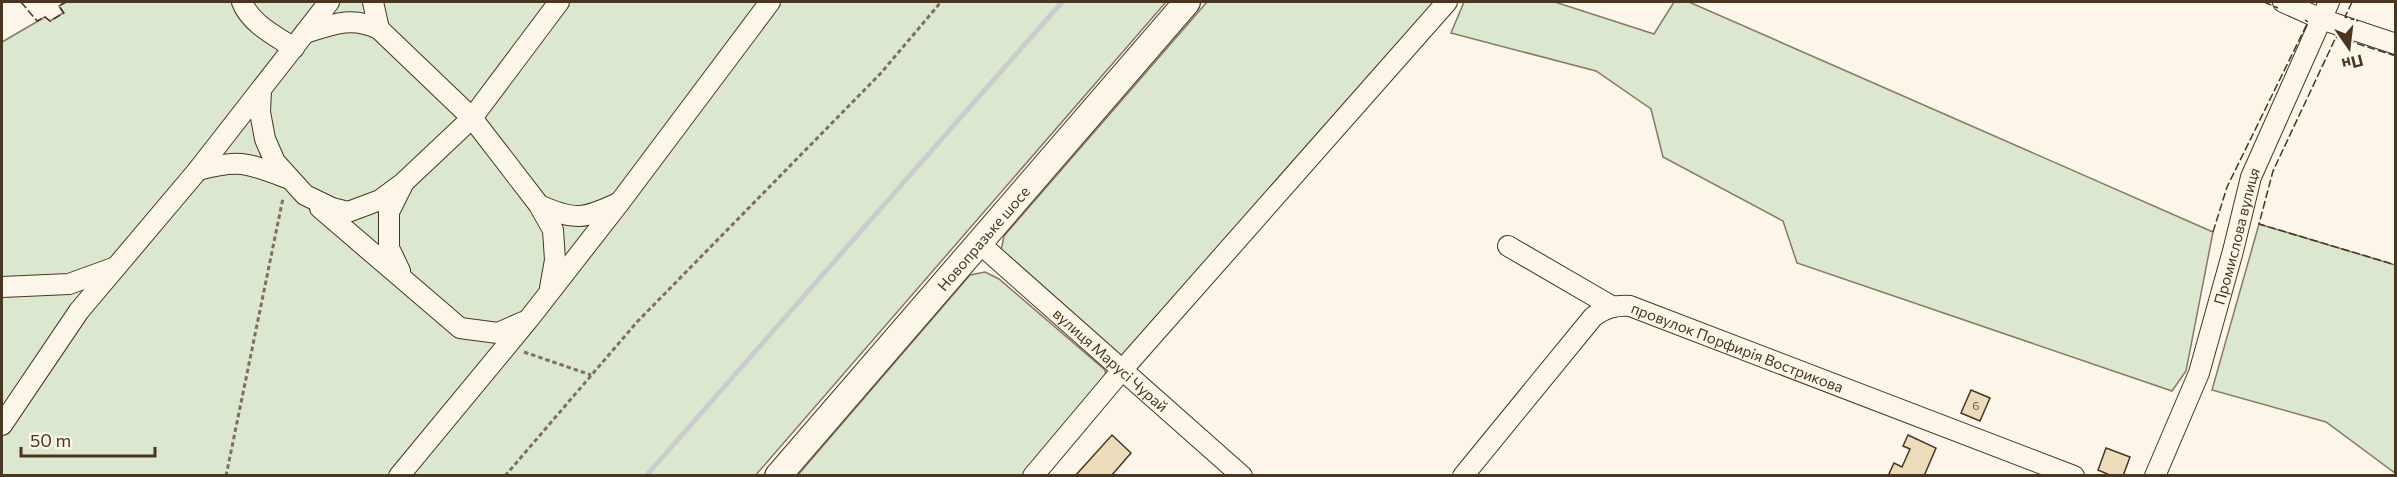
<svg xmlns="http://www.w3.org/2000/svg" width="2397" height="477" viewBox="0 0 2397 477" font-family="Commissioner,sans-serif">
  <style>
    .green { fill: #dce7d0; stroke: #887966; stroke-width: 1.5 }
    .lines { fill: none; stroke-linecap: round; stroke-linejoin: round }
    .stream { stroke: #c9cecd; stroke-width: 5 }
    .building { fill: #ecdcbc; stroke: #4a3520; stroke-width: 1.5 }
    .minor-casing { stroke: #4a3520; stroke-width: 22 }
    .major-casing { stroke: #4a3520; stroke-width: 28 }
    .path { stroke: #7f6f5c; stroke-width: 3; stroke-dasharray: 4.5 3; stroke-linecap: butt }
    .minor { stroke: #fbf6e9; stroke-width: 20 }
    .major { stroke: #fbf6e9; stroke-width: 26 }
    .fence { stroke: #4a3520; stroke-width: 1.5; stroke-dasharray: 8 3; stroke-linecap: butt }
    .labels { text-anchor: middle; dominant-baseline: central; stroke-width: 4.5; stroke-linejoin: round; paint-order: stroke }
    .number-label { font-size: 12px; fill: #725f47 }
    .street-label { font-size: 15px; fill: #4a3520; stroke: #fbf6e9 }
  </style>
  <rect width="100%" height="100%" fill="#fbf6e9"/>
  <g class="green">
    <polygon points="66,2 1166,2 755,476 2,475 2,42 45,17 50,21 63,13 59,6"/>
    <polygon points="1207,2 1439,2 1122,360 1000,256 1004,236"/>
    <polygon points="1464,2 1555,2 1654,34 1674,2 1689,2 2213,232 2186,371 2172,391 1797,263 1783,221 1663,157 1651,109 1596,71 1451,33"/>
    <polygon points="2259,224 2395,265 2395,473 2326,422 2212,390"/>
    <polygon points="985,272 999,279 1105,370 1107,384 1028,475 797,476 970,275"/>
  </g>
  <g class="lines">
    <polyline class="stream" points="646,476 1062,2"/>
  </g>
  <g class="building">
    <polygon points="1971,390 1990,398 1980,421 1961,413"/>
    <polygon points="1112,435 1131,453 1111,476 1075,476"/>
    <polygon points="1908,435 1936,448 1924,476 1888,476 1894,463 1902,467 1910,449 1903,446"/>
    <polygon points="2106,448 2130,457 2123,476 2112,476 2098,470"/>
  </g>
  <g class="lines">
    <g class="minor-casing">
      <g id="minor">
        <path d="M242,2C250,23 274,35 294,48"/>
        <polyline points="373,2 379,29 472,118 539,205 553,230 555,260 550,288"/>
        <polyline points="2283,2 2321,19 2396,44"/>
        <path d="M305,33C333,24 352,16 379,29"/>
        <polyline points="261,90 260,112 265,139 275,162 305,195 332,208 348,212 380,200 403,183 472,118 559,2"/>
        <path d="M198,170C240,159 247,163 287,178"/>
        <path d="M539,205C575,221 584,219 618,203"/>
        <polyline points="320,208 460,328 498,333 523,322"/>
        <path id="s1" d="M979,243L1242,476"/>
        <polyline points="1508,246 1613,307"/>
        <polyline points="400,271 389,248 389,212 402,186"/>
        <polyline points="2,287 69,284 116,267"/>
        <polyline points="2,425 79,311 198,170 329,2"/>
        <polyline points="399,476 528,320 620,202 770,2"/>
        <polyline points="1033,476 1123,369 1447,2"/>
        <path id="s2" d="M1463,476L1593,317C1605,308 1615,305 1630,306L2074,476"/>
        <path id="s3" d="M2155,476L2199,373L2233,251L2251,177L2329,2"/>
      </g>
    </g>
    <g class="major-casing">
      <g id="major">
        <path id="s4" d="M778,476L1187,2"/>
      </g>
    </g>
    <g class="path">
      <polyline points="524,352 591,375"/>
      <polyline points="226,476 283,198"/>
      <polyline points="505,476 637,322 881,73 941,2"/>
    </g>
    <use href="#minor" class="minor"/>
    <use href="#major" class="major"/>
    <g class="fence">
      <polyline points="21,2 37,21 45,17 50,21 64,13 59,6 66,2"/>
      <polyline points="2264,2 2278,8"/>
      <polyline points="2352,2 2345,17 2358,21"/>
      <polyline points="2396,56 2336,37 2273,171 2259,224 2396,265"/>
      <polyline points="2213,232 2227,187 2308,22 2305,20"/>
    </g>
  </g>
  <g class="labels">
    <g class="number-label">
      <text x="1976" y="405">6</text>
    </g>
    <g class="street-label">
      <text stroke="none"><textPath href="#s3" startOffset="254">Промислова вулиця</textPath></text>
      <text stroke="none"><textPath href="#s4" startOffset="314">Новопразьке шосе</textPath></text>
      <text stroke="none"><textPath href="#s2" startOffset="360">провулок Порфирія Вострикова</textPath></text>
      <text stroke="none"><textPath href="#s1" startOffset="176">вулиця Марусі Чурай</textPath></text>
    </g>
  </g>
  <rect width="2397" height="477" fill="none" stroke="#4a3520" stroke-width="6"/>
  <g transform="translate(2349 48) rotate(166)" stroke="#fbf6e9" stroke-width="4.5" paint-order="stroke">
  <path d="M0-4.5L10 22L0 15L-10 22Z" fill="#4a3520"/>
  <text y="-9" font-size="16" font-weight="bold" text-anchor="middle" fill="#4a3520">Пн</text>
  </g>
  <path d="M21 447v9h134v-9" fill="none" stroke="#4a3520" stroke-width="3"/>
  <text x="30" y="447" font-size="18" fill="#4a3520" stroke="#fbf6e9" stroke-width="4.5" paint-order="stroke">50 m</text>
</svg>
